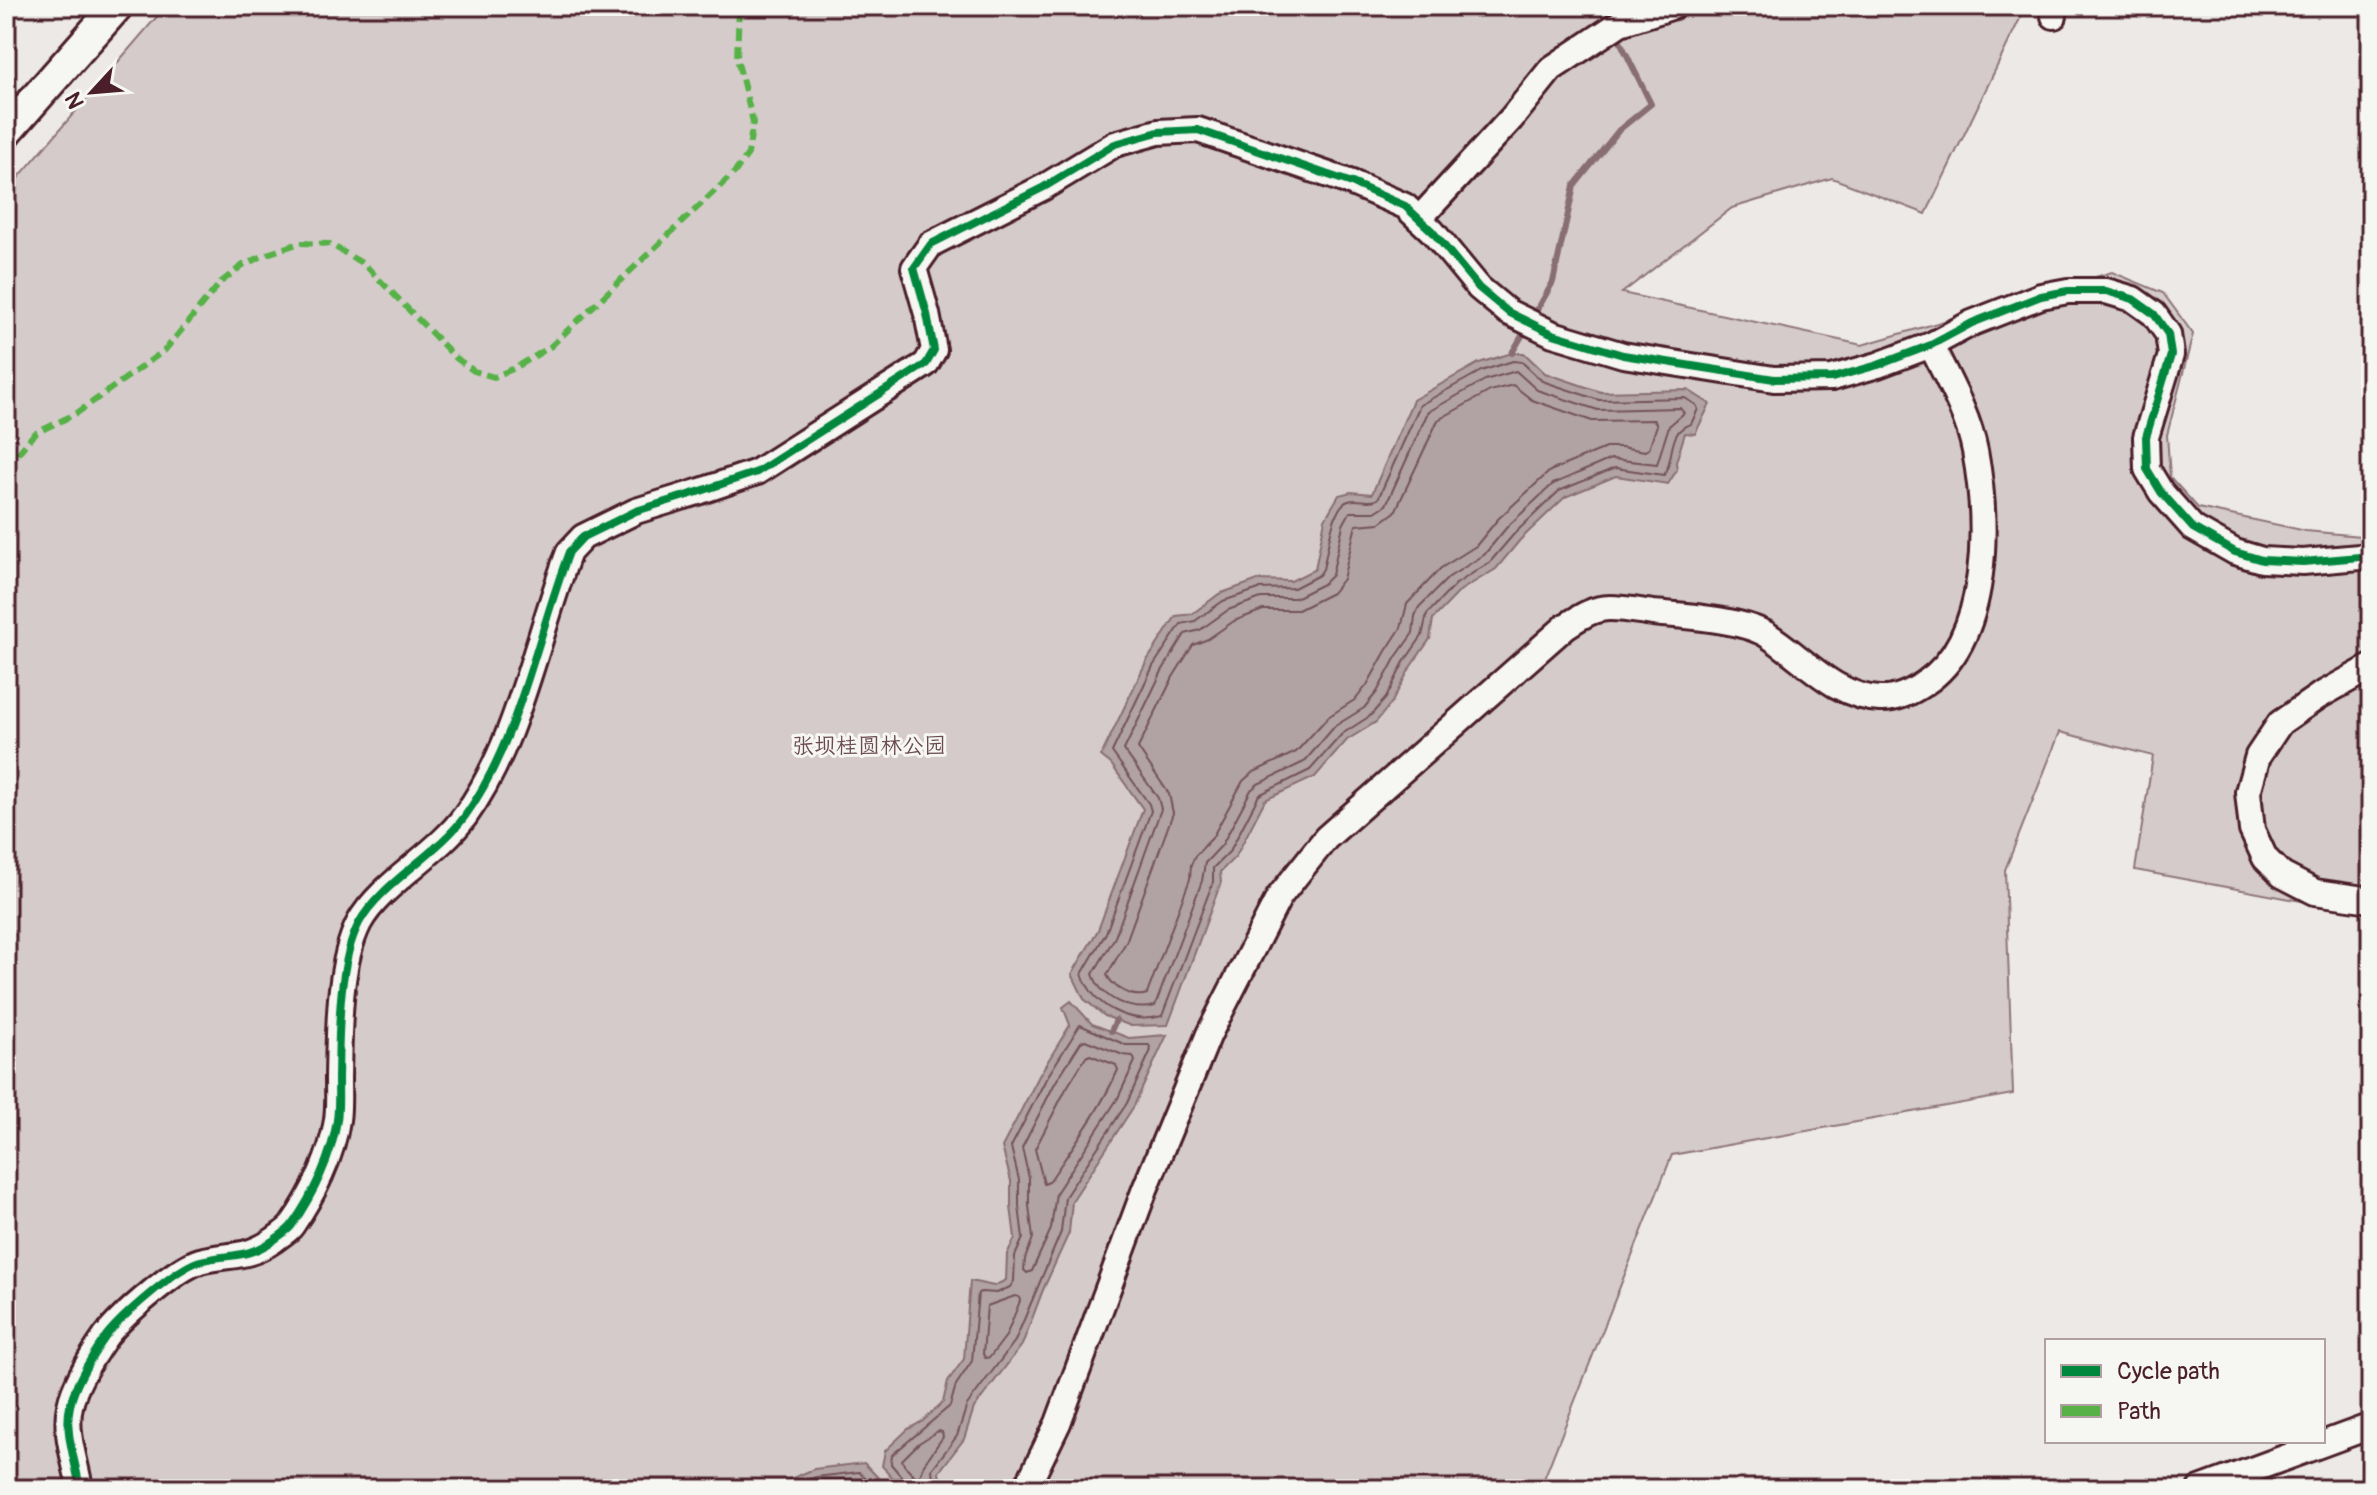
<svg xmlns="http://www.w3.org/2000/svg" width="2377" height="1495" viewBox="0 0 2377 1495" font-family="Pangolin,'LXGW WenKai TC',sans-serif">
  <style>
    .green { fill: #d4cbca; stroke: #8f757a; stroke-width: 2 }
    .water { fill: #b1a2a3; stroke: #886e73; stroke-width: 2 }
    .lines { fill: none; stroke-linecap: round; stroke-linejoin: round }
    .shore { stroke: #73535b; stroke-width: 2 }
    .stream { stroke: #886e73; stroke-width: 6 }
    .minor-casing { stroke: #4a1f2b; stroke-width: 30 }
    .major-casing { stroke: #4a1f2b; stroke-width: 36 }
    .minor { stroke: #f6f6f2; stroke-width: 24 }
    .major { stroke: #f6f6f2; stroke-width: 30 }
    .quiet { stroke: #57b146; stroke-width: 6; stroke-dasharray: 12 6; stroke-linecap: butt }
    .cycleway-casing { stroke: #f6f6f2; stroke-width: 13 }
    .cycleway { stroke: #00873e; stroke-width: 8 }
    .labels { text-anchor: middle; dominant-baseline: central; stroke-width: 6; stroke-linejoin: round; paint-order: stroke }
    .park-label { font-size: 22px; fill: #6c4a53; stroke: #f6f6f2 }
  </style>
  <rect width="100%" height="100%" fill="#ece9e6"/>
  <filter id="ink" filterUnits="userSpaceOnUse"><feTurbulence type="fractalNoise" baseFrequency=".0125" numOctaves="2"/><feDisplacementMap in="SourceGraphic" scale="16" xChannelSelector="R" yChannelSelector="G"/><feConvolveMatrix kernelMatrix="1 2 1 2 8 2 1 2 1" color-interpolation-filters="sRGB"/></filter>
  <g filter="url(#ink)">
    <polygon class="green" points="166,6 2026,6 1926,214 1832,178 1732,208 1622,293 1862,345 2112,272 2163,293 2193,334 2167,435 2170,477 2198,508 2306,531 2371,537 2371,914 2135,870 2153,756 2060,732 2005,870 2013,1094 1672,1155 1540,1489 6,1489 6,192"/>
    <g class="water">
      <polygon points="1512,353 1524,353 1545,373 1601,392 1688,390 1710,404 1695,434 1685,433 1676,462 1677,470 1668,484 1616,476 1565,497 1520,540 1496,569 1461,590 1433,619 1430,639 1411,666 1392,702 1376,722 1347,740 1315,777 1265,800 1236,856 1220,872 1221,882 1168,1025 1131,1026 1105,1016 1084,999 1072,974 1098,930 1143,809 1111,764 1101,756 1146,662 1176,616 1192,614 1219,594 1258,580 1291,581 1315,569 1325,519 1339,495 1351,492 1372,494 1413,400 1479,363"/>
      <polygon points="1071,1001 1092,1024 1129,1038 1167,1035 1134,1106 1072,1201 1069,1233 1043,1290 1022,1345 974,1408 964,1439 939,1472 941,1487 939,1489 903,1489 882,1466 885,1451 908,1429 923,1421 943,1402 948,1381 964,1359 970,1281 994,1286 1006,1280 1007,1254 1015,1238 1011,1207 1011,1181 1002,1147 1040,1074 1070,1025 1063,1007"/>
      <polygon points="864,1463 889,1489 788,1489 788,1480 814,1469"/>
    </g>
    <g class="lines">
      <g class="shore">
        <path d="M1513,361L1522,362L1542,381L1599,400L1685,398L1696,405L1698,409L1691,424C1667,430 1675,459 1664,475L1615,468L1559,491L1514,534L1490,562L1456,584L1427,614L1422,636L1404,662L1386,698L1370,716L1342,734L1310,770L1259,795L1230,851L1213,868V882L1162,1016C1129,1025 1094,1007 1082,974L1106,933L1151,811L1149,804L1112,752L1153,666L1181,624L1195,621L1223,601L1259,589L1294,588L1319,575L1323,569C1327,554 1332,509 1346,502C1357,496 1368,505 1378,499L1420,405L1481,371Z"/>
        <path d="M1516,371L1537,390L1598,410L1680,408L1684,413L1669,426L1657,464L1611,459L1553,484L1507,527L1484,555L1449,577L1419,607L1415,616L1413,633L1396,657L1377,692L1364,708L1335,726L1304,762L1258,784L1251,790L1222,845L1205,863L1202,881L1155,1006C1131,1012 1101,999 1093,974L1115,937L1161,809L1158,798L1124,750L1162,671L1185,634L1200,630L1228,610L1261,598H1295L1323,584L1332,575L1343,525L1350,512H1375L1386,505L1428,412L1485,380Z"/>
        <path d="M1513,385L1532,400L1592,421L1654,420L1657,425L1649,449L1645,451L1621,447H1608L1550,471L1498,519L1476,546L1441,568L1407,604L1401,628L1386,651L1367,685L1356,699L1328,717L1296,752L1252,773L1243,781L1212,838L1195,856L1191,865L1190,879L1147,994C1133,999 1113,988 1107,975L1126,942L1173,813L1169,794L1138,748L1173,677L1193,645L1208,639L1234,621L1263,610H1298L1332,593L1343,579L1356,525L1380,523L1395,512L1438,420L1490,391Z"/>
        <polygon points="1085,1040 1123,1055 1133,1056 1135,1061 1118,1098 1056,1193 1051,1229 1032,1271 1027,1273 1024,1270 1025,1259 1033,1238 1029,1206 1029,1178 1022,1148 1055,1083 1081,1042"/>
        <path d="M1090,1055L1116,1065L1118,1070C1100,1110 1073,1146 1049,1182L1044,1184L1035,1149L1066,1089L1086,1057Z"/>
        <polygon points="1015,1296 1019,1297 1020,1301 1006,1336 990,1357 985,1358 983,1354 987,1306"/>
        <polygon points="938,1431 942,1432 943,1437 924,1464 920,1476 916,1477 904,1465 902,1460 919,1443"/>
        <polyline points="796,1489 798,1484 816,1477 859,1472 878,1489"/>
        <polyline points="907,1489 906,1482 891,1464 892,1455 950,1406 956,1385 972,1361 978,1293 981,1292 997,1293 1010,1287 1014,1281 1015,1256 1023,1238 1019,1206 1019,1180 1011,1147 1046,1079 1080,1025 1126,1045 1149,1045 1151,1050 1127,1103 1065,1197 1061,1232 1015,1341 967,1405 957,1436 932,1469 934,1489"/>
      </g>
      <g class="stream">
        <polyline points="1606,6 1612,22"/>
        <polyline points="1532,319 1553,282 1574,186 1619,130 1651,104 1616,33"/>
        <polyline points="1512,353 1526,329"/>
        <polyline points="1111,1031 1116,1020"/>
      </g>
      <g class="minor-casing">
        <g id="minor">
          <polyline points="2054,16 2054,6"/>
          <polyline points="1419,219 1511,119 1551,69 1620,23 1674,6"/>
          <polyline points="2371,667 2319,696 2280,723 2258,756 2248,792 2252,830 2265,858 2282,875 2315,892 2371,900"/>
          <path d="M80,1489C76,1462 64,1433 70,1406C75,1382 92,1356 106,1336C122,1316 176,1268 200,1261C230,1253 245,1260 274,1240C280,1235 288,1231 292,1225C313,1195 332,1156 337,1120C339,1106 338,1091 338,1078C339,1032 338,964 359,923C380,884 438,854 465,816C518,743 537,636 569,552L583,537L636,511L701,491L757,472L926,364L934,350L927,314L914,268L931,244L1044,187L1115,144L1158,132L1198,130L1352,183L1405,206L1432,231L1479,288L1508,312L1553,334L1623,355L1774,379L1832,378L1878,365L1931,345L1972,323L2041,296L2068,291H2106L2133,299L2154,314L2168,334L2171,355L2146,437L2147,469L2161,492L2193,528L2235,552L2262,560L2303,562L2371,556"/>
          <path d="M1026,1489L1058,1423L1145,1189L1209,1034L1279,897L1326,838L1566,626C1580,617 1593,608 1610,608C1624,608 1639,611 1653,613C1683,616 1740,619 1766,634C1803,657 1834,697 1880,699C1896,700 1912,692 1925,683C1991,639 1988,521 1975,451C1968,414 1947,378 1931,345"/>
          <polyline points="2200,1489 2371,1426"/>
        </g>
      </g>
      <g class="major-casing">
        <polyline id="major" points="6,132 117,6"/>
      </g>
      <use href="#minor" class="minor"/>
      <use href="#major" class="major"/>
      <polyline class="quiet" points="6,468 34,434 77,413 165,350 221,282 243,265 267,254 300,243 330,244 365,265 456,358 474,371 494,377 515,368 550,347 735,172 748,154 753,122 737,59 739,6"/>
      <g class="cycleway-casing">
        <path id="cycleway" d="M80,1489C76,1462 64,1433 70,1406C75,1382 92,1356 106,1336C122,1316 176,1268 200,1261C230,1253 245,1260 274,1240C280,1235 288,1231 292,1225C313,1195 332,1156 337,1120C339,1106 338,1091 338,1078C339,1032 338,964 359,923C380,884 438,854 465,816C518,743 537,636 569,552L583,537L636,511L701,491L757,472L926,364L934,350L927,314L914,268L931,244L1044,187L1115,144L1158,132L1198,130L1352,183L1405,206L1432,231L1479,288L1508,312L1553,334L1623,355L1774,379L1832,378L1878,365L1931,345L1972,323L2041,296L2068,291H2106L2133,299L2154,314L2168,334L2171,355L2146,437L2147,469L2161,492L2193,528L2235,552L2262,560L2303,562L2371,556"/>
      </g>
      <use href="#cycleway" class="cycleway"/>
    </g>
  </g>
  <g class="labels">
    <g class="park-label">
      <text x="869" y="746">张坝桂圆林公园</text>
    </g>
  </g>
  <rect width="2377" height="1495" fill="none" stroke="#f6f6f2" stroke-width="32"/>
  <rect x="16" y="16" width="2345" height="1463" fill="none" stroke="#4a1f2b" stroke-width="3" filter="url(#ink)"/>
  <rect x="2045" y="1339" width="280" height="104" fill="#f6f6f2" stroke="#b1a0a2" stroke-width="2"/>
  <rect x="2061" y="1365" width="40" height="12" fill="#00873e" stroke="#b1a0a2" stroke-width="2"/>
  <text x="2117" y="1379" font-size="24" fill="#4a1f2b">Cycle path</text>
  <rect x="2061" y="1405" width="40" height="12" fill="#57b146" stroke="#b1a0a2" stroke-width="2"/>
  <text x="2117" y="1419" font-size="24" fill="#4a1f2b">Path</text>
  <g transform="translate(92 92) rotate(244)" stroke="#f6f6f2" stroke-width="6" paint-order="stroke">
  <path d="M0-6L14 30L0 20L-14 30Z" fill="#4a1f2b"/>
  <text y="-12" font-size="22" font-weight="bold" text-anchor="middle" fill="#4a1f2b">N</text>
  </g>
</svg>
